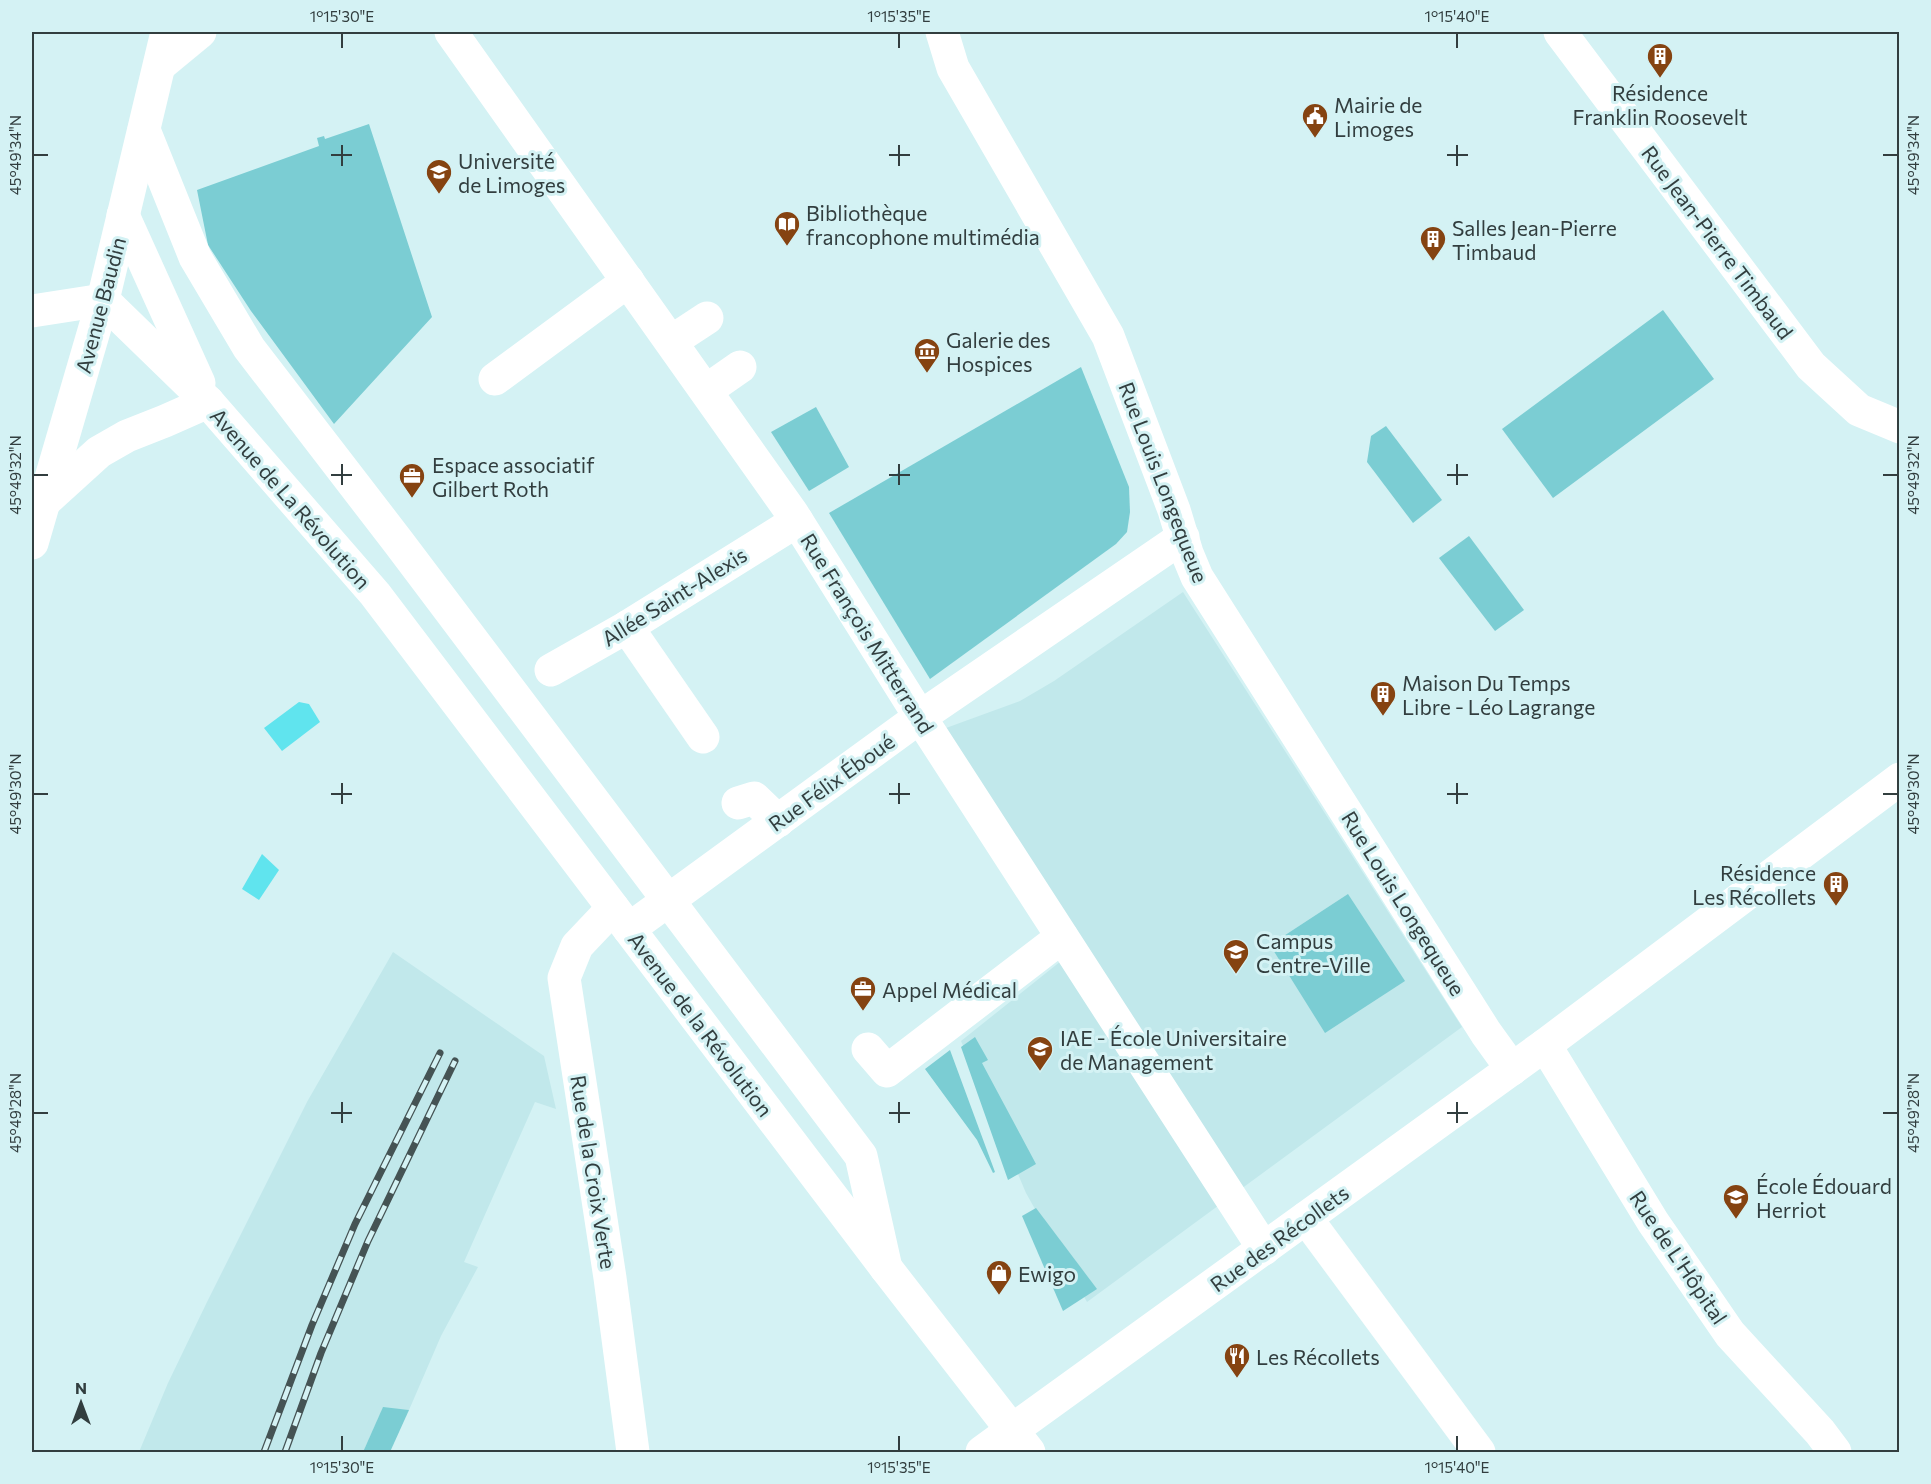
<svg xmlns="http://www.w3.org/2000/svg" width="1931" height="1484" viewBox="0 0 1931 1484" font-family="Commissioner,sans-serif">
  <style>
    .built { fill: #c1e8eb }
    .green { fill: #7bcdd3 }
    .water { fill: #60e4ee }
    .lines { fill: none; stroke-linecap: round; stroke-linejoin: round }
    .minor { stroke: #fff; stroke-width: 33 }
    .major { stroke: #fff; stroke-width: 33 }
    .rail-casing { stroke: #455354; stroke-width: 7 }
    .rail { stroke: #d4f2f4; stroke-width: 4.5; stroke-dasharray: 14; stroke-linecap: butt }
    .ticks { fill: none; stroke: #323e3f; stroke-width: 2 }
    .labels { text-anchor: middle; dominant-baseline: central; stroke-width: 6; stroke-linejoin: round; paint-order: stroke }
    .poi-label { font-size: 21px; fill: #323e3f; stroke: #d4f2f4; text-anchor: start }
    .street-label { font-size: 21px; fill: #323e3f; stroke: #d4f2f4 }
    .neatline { fill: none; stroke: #323e3f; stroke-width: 2 }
    .ticks-label { font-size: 15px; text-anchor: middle; fill: #323e3f }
  </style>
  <rect width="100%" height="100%" fill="#d4f2f4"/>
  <g class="built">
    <polygon points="1183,592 1462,1027 1087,1302 1026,1193 961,1041 1081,945 946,728 1020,701 1054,681"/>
    <polygon points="393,952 544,1056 556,1109 535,1102 464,1262 478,1267 441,1336 409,1410 383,1408 363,1452 139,1452 168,1383 207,1302 307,1102"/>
  </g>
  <g class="green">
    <polygon points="369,124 432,317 334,424 251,311 208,245 197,190 319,146 317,138 324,136 325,139"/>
    <polygon points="1663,310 1714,379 1553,498 1502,429"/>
    <polygon points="1081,367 1129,487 1130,512 1127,532 1116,544 930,679 829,513"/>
    <polygon points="816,407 849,467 809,491 771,432"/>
    <polygon points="1386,426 1442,500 1413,523 1367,462 1371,436"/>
    <polygon points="1469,536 1524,610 1495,631 1439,558"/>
    <polygon points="1348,894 1405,981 1325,1033 1270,945"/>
    <polygon points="975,1037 988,1060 982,1063 1036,1164 1008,1180 961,1047"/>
    <polygon points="950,1050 995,1172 993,1173 977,1140 925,1069"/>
    <polygon points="1036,1208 1097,1289 1063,1311 1022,1216"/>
    <polygon points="383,1407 409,1410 390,1452 363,1452"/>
  </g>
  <g class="water">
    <polygon points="299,702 309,704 320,722 282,751 264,728"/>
    <polygon points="262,854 279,870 259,900 242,889"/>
  </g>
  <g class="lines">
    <g class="minor">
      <polyline points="451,32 792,513 920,717 1264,1249"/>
      <polyline points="942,32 953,68 1108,336 1174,510 1187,553 1197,577 1486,1033 1512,1069"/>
      <polyline points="1560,32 1811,366 1859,410 1900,427"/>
      <polyline points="144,130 195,257 249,348 399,543 861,1156 886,1268"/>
      <polyline points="32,311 103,300"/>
      <polyline points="672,341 707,318"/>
      <polyline points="495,379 628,281"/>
      <polyline points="707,390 740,367"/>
      <polyline points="627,627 703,737"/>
      <polyline points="551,670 627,627 797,521"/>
      <polyline points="738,803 754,798 778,821"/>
      <polyline points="613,908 577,946 564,978 610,1278 633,1452"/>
      <polyline points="629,929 920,717 1183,537"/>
      <polyline points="1545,1045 1653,1222 1730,1334 1820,1432 1835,1452"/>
      <polyline points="868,1049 887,1071 1062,937"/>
      <polyline points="1306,1218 1479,1452"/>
      <polyline points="982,1452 1545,1045 1900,779"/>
    </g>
    <g class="major">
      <polyline points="160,65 200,32"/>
      <polyline points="123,215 199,383"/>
      <polyline points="103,300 208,402 375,594 886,1268 1029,1452"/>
      <polyline points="44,502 99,452 127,436 165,421 208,402"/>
      <polyline points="32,543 103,300 167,32"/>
    </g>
    <g class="rail-casing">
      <g id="rail">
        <polyline points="264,1452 312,1325 355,1224 440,1053"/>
        <polyline points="285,1452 321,1353 368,1241 455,1061"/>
      </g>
    </g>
    <use href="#rail" class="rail"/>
  </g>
  <path class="ticks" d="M342,33V48M899,33V48M1457,33V48M342,145V166M899,145V166M1457,145V166M33,155H48M331,155H352M889,155H910M1447,155H1468M1883,155H1898M342,464V485M899,464V485M1457,464V485M33,475H48M331,475H352M889,475H910M1447,475H1468M1883,475H1898M342,783V804M899,783V804M1457,783V804M33,794H48M331,794H352M889,794H910M1447,794H1468M1883,794H1898M342,1102V1123M899,1102V1123M1457,1102V1123M33,1113H48M331,1113H352M889,1113H910M1447,1113H1468M1883,1113H1898M342,1436V1451M899,1436V1451M1457,1436V1451"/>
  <defs>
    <g id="building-pin" transform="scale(1.35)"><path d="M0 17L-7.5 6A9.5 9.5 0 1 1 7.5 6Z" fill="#854311" stroke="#d4f2f4"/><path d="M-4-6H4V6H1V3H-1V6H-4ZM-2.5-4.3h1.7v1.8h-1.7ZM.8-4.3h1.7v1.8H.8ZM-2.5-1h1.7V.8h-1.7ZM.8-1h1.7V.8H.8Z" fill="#fff"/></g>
    <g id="civic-pin" transform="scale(1.35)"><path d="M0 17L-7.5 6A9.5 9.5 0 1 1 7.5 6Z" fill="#854311" stroke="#d4f2f4"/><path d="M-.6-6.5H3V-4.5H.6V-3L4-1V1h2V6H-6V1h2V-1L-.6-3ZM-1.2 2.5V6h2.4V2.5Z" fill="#fff"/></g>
    <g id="university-pin" transform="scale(1.35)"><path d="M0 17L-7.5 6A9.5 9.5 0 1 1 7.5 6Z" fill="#854311" stroke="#d4f2f4"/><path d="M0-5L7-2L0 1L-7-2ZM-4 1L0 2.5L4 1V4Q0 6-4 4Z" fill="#fff"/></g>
    <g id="library-pin" transform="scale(1.35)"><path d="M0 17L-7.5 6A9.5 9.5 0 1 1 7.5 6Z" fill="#854311" stroke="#d4f2f4"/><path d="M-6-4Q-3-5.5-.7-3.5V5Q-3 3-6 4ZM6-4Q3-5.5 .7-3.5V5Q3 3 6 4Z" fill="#fff"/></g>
    <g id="museum-pin" transform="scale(1.35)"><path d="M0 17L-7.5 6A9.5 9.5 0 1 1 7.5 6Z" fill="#854311" stroke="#d4f2f4"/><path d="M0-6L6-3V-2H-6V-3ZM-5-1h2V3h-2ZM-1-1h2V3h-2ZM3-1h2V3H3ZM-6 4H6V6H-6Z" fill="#fff"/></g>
    <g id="office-pin" transform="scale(1.35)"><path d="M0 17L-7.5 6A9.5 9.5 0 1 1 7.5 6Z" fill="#854311" stroke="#d4f2f4"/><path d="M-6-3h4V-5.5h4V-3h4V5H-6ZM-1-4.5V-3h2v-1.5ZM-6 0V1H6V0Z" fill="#fff"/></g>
    <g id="school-pin" transform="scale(1.35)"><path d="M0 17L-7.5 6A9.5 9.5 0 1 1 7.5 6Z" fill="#854311" stroke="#d4f2f4"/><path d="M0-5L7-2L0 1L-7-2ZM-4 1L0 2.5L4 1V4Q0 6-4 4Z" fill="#fff"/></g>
    <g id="shop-pin" transform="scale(1.35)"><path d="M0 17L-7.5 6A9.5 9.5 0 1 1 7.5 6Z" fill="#854311" stroke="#d4f2f4"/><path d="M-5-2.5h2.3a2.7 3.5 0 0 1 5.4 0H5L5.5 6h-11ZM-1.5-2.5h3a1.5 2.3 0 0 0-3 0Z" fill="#fff"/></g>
    <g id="restaurant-pin" transform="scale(1.35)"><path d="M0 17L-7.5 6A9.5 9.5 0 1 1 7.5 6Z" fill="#854311" stroke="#d4f2f4"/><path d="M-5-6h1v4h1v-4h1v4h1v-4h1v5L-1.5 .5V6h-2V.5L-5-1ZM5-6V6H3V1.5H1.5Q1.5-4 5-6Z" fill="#fff"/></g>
  </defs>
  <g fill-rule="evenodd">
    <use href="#building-pin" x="1660" y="56"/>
    <use href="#civic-pin" x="1315" y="116"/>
    <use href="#university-pin" x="439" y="172"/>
    <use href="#library-pin" x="787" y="224"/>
    <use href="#building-pin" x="1433" y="239"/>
    <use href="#museum-pin" x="927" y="351"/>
    <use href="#office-pin" x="412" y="476"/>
    <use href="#building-pin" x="1383" y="694"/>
    <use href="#building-pin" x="1836" y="884"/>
    <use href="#university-pin" x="1236" y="952"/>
    <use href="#office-pin" x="863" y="989"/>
    <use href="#university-pin" x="1040" y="1049"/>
    <use href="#school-pin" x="1736" y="1197"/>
    <use href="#shop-pin" x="999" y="1273"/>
    <use href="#restaurant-pin" x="1237" y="1356"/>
  </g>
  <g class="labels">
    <g class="poi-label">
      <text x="1660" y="92" text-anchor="middle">Résidence<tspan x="1660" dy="24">Franklin Roosevelt</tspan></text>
      <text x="1334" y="104">Mairie de<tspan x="1334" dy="24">Limoges</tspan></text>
      <text x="458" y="160">Université<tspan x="458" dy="24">de Limoges</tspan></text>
      <text x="806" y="212">Bibliothèque<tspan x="806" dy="24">francophone multimédia</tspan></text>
      <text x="1452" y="227">Salles Jean-Pierre<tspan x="1452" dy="24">Timbaud</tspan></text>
      <text x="946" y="339">Galerie des<tspan x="946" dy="24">Hospices</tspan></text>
      <text x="432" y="464">Espace associatif<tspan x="432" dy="24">Gilbert Roth</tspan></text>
      <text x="1402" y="682">Maison Du Temps<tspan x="1402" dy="24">Libre - Léo Lagrange</tspan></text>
      <text x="1816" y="872" text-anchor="end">Résidence<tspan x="1816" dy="24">Les Récollets</tspan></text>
      <text x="1256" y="940">Campus<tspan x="1256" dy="24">Centre-Ville</tspan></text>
      <text x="882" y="989">Appel Médical</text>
      <text x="1060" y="1037">IAE - École Universitaire<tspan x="1060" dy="24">de Management</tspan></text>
      <text x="1756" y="1185">École Édouard<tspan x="1756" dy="24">Herriot</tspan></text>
      <text x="1018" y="1273">Ewigo</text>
      <text x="1256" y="1356">Les Récollets</text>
    </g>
    <g class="street-label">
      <text transform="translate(1718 242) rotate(53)">Rue Jean-Pierre Timbaud</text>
      <text transform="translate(100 305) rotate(-75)">Avenue Baudin</text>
      <text transform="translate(1164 482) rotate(69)">Rue Louis Longequeue</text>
      <text transform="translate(291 498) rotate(49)">Avenue de La Révolution</text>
      <text transform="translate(674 596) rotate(-32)">Allée Saint-Alexis</text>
      <text transform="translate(868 633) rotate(58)">Rue François Mitterrand</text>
      <text transform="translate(831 782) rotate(-36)">Rue Félix Éboué</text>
      <text transform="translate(1404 903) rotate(58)">Rue Louis Longequeue</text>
      <text transform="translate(701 1024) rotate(53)">Avenue de la Révolution</text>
      <text transform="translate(594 1172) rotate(81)">Rue de la Croix Verte</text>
      <text transform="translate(1279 1238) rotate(-36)">Rue des Récollets</text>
      <text transform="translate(1679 1257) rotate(56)">Rue de L'Hôpital</text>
    </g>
  </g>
  <rect width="1931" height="1484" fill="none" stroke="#d4f2f4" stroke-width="66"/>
  <g transform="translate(81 1403)" stroke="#d4f2f4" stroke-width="4.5" paint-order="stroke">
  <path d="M0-4.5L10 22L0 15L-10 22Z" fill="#323e3f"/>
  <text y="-9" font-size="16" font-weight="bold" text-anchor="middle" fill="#323e3f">N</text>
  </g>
  <rect x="33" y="33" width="1865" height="1418" class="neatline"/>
  <g class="ticks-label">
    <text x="342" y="22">1°15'30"E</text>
    <text x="899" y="22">1°15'35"E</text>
    <text x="1457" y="22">1°15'40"E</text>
    <text transform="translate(16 155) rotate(-90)" y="5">45°49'34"N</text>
    <text transform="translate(1914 155) rotate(-90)" y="5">45°49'34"N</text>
    <text transform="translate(16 475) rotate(-90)" y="5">45°49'32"N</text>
    <text transform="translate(1914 475) rotate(-90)" y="5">45°49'32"N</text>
    <text transform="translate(16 794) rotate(-90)" y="5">45°49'30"N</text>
    <text transform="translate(1914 794) rotate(-90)" y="5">45°49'30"N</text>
    <text transform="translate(16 1113) rotate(-90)" y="5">45°49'28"N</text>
    <text transform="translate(1914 1113) rotate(-90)" y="5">45°49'28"N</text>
    <text x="342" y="1473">1°15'30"E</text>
    <text x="899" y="1473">1°15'35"E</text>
    <text x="1457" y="1473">1°15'40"E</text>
  </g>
</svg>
